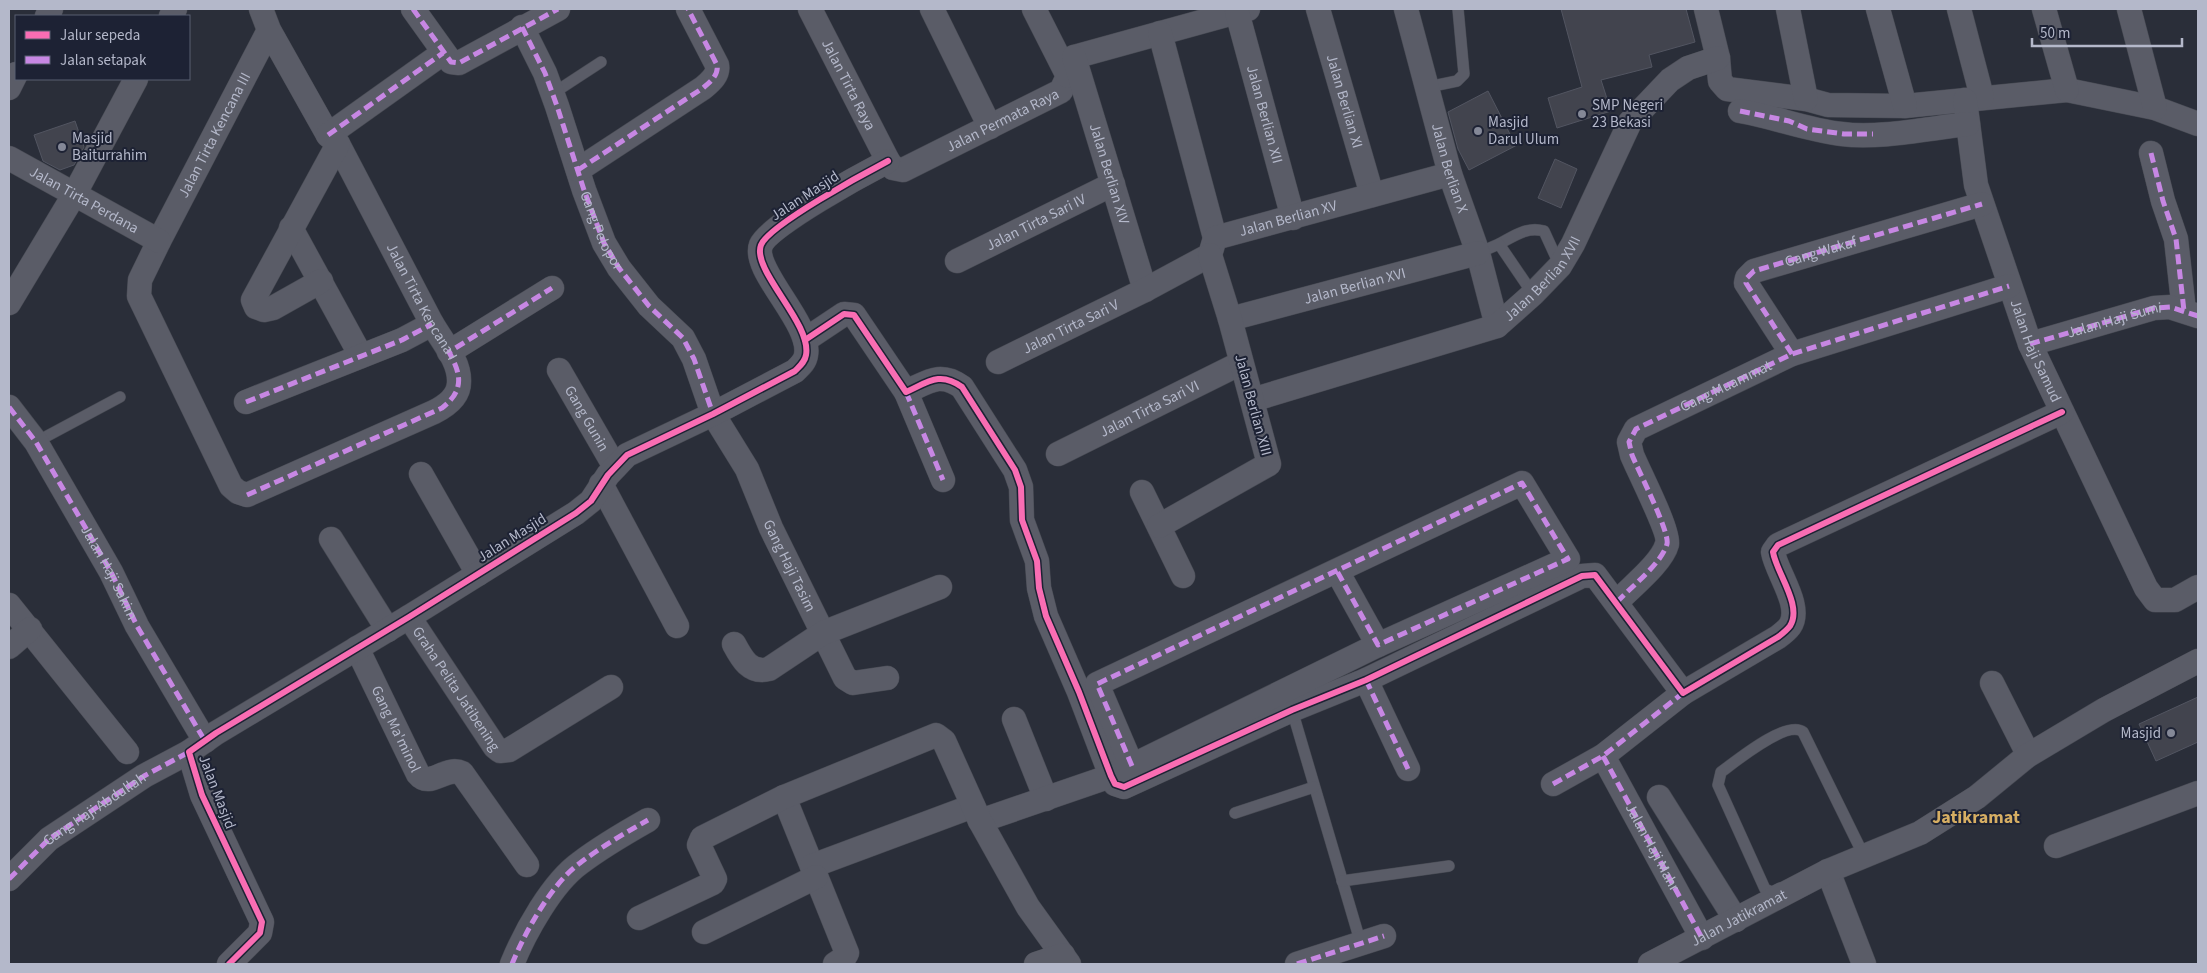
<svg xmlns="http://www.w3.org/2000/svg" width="2207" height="973" viewBox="0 0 2207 973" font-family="'Source Sans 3',sans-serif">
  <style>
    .building { fill: #42444e; stroke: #525561 }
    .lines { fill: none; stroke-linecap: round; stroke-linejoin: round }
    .lane-casing { stroke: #464952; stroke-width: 12 }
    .street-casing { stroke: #464952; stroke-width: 25 }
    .lane { stroke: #5a5c67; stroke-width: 11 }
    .street { stroke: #5a5c67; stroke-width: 24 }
    .quiet { stroke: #c787e3; stroke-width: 5; stroke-dasharray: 10 5; stroke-linecap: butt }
    .cycleway-casing { stroke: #1d2234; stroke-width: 9 }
    .cycleway { stroke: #f96db3; stroke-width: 6 }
    .poi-dot { fill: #848897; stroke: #1d2234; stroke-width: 2 }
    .labels { text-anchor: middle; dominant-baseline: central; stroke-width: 4; stroke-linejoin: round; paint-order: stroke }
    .street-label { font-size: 15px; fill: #b4b8ca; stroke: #1d2234 }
    .poi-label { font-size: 15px; fill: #b4b8ca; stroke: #1d2234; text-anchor: start }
    .quarter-label { font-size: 18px; font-weight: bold; fill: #d6ae63; stroke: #1d2234 }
  </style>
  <rect width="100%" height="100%" fill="#2a2e39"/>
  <g class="building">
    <polygon points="1561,9 1686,9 1695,42 1649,55 1652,67 1601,80 1611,111 1557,128 1548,98 1582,87"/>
    <polygon points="1488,91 1514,142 1519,144 1469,170 1458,149 1448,112"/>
    <polygon points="75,121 84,147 74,165 60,170 43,161 34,135"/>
    <polygon points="1555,159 1577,169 1561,208 1538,198"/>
    <polygon points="2198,697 2198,742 2156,761 2139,724"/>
  </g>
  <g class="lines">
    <g class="lane-casing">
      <g id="lane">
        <polyline points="1428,87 1457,81 1464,74 1458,9"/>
        <polyline points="552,94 601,62"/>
        <path d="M1499,244C1514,236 1527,226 1544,231L1560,266"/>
        <polyline points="1478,253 1499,244 1533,294"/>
        <polyline points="36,442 120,397"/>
        <polyline points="1292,710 1361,944"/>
        <polyline points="1235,813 1314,787"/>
        <polyline points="1342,881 1449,866"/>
        <path d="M1780,888L1772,892L1765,889L1718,785L1721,772C1735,762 1787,719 1803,732L1864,856"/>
      </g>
    </g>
    <g class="street-casing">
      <g id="street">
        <path id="s1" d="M261,9L269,30L328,135L338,144C369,203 400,262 430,320C440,339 460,360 459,382C459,397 446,406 434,412L247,495L238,492L231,486L139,296L140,280L159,241L269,30"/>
        <polyline points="413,9 451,62 459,63 558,9"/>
        <path id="s2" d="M810,9L888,161L893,168L903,170L1061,91L1068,76L1074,57L1248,9"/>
        <polyline points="932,9 990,127"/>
        <polyline points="1034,9 1068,76"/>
        <path id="s3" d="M1318,9L1372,195"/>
        <path id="s4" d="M1406,9L1450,174L1478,253L1497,326"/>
        <polyline points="1706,9 1718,58 1720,81 1727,89 1806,99 1828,105 1905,106 2067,90 2155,108 2198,124"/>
        <polyline points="1788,9 1806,99"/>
        <polyline points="1878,9 1905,106"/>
        <polyline points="1959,9 1982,97"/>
        <polyline points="2044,9 2067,90"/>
        <polyline points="2129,9 2155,108"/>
        <path id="s5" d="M1237,12L1293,218"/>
        <polyline points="47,16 51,9"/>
        <polyline points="171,16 175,9"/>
        <path id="s6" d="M522,27L545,73L557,106L584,190L604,243L619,268L649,306L683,338L694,359L713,414L747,469L771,528L845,678L853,683L887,678"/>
        <polyline points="1160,33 1215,238"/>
        <path id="s7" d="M1074,57L1145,290"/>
        <polyline points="9,88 16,74"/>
        <path id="s8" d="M1965,100L1976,185L2030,344L2146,588L2155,600H2175L2198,587"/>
        <path d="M1740,111C1775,117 1807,130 1842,134C1879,139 1930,128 1968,124"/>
        <polyline points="328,135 443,53"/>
        <polyline points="2151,153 2163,201 2176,239 2184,311"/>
        <path id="s9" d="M9,158L159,241"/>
        <path d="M578,170L703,88C710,82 719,75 717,65L688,9"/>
        <polyline points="291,228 361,356"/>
        <path id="s10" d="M957,261L1113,184"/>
        <polyline points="321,281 273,308 264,310 256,307 253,300 338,144"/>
        <polyline points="9,303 74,195 136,79"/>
        <path id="s11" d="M1230,319L1478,253"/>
        <path d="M805,340L844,314L854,315L906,392C928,382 940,371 962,387L1015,470L1021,487L1022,520L1037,561L1039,588L1046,616L1079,692L1111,776L1115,784L1124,787L1292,710L1366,680L1582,576L1595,575L1683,693L1778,637C1782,634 1787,630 1790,626C1803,606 1776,572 1773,552L1778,545L2062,412"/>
        <polyline points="2030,344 2154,308 2170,307 2198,316"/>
        <polyline points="449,352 552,288"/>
        <path id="s12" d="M1792,354L1746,283L1747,278L1754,271L1982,204"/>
        <path id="s13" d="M998,362L1145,290L1210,255L1215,238L1450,174"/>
        <path id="s14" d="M559,370L615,467"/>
        <polyline points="906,392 943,480"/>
        <path id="s15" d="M1252,400L1497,326L1533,294L1560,266L1573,244L1630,122L1670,80L1688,68L1718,58"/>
        <polyline points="246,402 402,340 432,324"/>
        <polyline points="9,407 36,442 111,572 137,626 205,741"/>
        <path id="s16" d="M1058,454L1241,363"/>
        <polyline points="421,474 478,574"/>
        <polyline points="601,484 677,626"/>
        <polyline points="1142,492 1183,576"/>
        <polyline points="1159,526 1269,464 1230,319 1210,255"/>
        <polyline points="331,539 388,630"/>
        <polyline points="1337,571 1378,645"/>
        <path d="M1617,602C1631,587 1662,563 1667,544C1670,532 1638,470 1632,455L1629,442L1636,429L1792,354L2009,286"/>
        <polyline points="9,605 127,752"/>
        <path id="s17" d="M409,617L495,747L500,751L509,750L611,687"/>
        <path d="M734,644C742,659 750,674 769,669L823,633L940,587"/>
        <polyline points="9,647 30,629"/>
        <path id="s18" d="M357,648L418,774C430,789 446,765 462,773L527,865"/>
        <polyline points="1366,680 1408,769"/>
        <polyline points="1992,683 2026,750 2027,756"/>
        <polyline points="1014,719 1046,799"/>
        <polyline points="1603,756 1702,938"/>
        <polyline points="1553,784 1603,756 1683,693"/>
        <polyline points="784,797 847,953 844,958 835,964"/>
        <polyline points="1659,797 1736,920"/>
        <polyline points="980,821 1111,776 1378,645 1568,559 1522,483 1097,684 1132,766"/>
        <polyline points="2056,846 2198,793"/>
        <polyline points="812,866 973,806"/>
        <polyline points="1828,871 1864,964"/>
        <path id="s19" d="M9,879L49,839L144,776L189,752"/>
        <polyline points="639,918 713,883 715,879 699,845 702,838 784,797 936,735 944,741 980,821 1028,907 1069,964"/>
        <polyline points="704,932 816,877"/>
        <path d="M229,964L260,933L262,922L202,795L189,752L216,733L409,617L576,513L591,501L608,475L627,455L713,414L795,371C800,366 805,362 806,355C812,323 751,270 761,245C769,225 865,173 888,161"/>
        <path d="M512,964C525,932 552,883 580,863C601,847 625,833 648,820"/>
        <polyline points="1036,964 1063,955"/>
        <polyline points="1297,964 1384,936"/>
        <path id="s20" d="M1650,964L1828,871L1920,833L1977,797L2027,756L2104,710L2198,661"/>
      </g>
    </g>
    <use href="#lane" class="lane"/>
    <use href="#street" class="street"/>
    <g class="quiet">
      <polyline points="413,9 451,62 459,63 558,9"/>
      <path id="s21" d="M522,27L545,73L557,106L584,190L604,243L619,268L649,306L683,338L694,359L713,414"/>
      <polyline points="1740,111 1789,121 1807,129 1844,134 1873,134"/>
      <polyline points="328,135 443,53"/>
      <polyline points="2151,153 2163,201 2176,239 2184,311"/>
      <path d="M578,170L703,88C710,82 719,75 717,65L688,9"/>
      <path id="s22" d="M2030,344L2154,308L2170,307L2198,316"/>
      <polyline points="1792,354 1746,283 1747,278 1754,271 1982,204"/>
      <polyline points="906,392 943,480"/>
      <polyline points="246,402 402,340 432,324"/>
      <path id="s23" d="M9,407L36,442L111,572L137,626L205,741"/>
      <path d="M247,495L442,408C465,390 461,374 449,352L552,288"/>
      <path id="s24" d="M1617,602C1631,587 1662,563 1667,544C1670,532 1638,470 1632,455L1629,442L1636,429L1792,354L2009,286"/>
      <polyline points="1366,680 1408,769"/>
      <path id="s25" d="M1603,756L1702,938"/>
      <polyline points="1132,766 1097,684 1522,483 1568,559 1378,645 1337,571"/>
      <polyline points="1553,784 1603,756 1683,693"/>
      <polyline points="9,879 49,839 144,776 189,752"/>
      <path d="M512,964C525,932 552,883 580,863C601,847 625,833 648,820"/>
      <polyline points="1297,964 1384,936"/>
    </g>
    <g class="cycleway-casing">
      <g id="cycleway">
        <path d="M805,340L844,314L854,315L906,392C928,382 940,371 962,387L1015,470L1021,487L1022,520L1037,561L1039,588L1046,616L1079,692L1111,776L1115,784L1124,787L1292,710L1366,680L1582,576L1595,575L1683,693L1778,637C1782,634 1787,630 1790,626C1803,606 1776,572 1773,552L1778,545L2062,412"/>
        <path d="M229,964L260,933L262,922L202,795L189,752L216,733L409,617L576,513L591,501L608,475L627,455L713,414L795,371C800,366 805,362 806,355C812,323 751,270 761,245C769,225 865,173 888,161"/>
      </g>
    </g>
    <use href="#cycleway" class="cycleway"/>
  </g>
  <g class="poi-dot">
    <circle cx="1582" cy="114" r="5"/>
    <circle cx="1478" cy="131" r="5"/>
    <circle cx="62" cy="147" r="5"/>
    <circle cx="2171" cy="733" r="5"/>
  </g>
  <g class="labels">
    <g class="street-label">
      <text stroke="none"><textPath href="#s2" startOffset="85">Jalan Tirta Raya</textPath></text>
      <text stroke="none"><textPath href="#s3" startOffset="96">Jalan Berlian XI</textPath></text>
      <text stroke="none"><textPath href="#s5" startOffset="106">Jalan Berlian XII</textPath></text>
      <text stroke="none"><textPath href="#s2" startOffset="301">Jalan Permata Raya</textPath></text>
      <text stroke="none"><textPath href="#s1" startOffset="1079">Jalan Tirta Kencana III</textPath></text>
      <text stroke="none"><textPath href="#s4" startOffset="165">Jalan Berlian X</textPath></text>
      <text stroke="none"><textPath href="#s7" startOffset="122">Jalan Berlian XIV</textPath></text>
      <text transform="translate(805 196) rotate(-33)">Jalan Masjid</text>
      <text stroke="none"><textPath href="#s9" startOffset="86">Jalan Tirta Perdana</textPath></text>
      <text stroke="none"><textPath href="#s13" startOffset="331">Jalan Berlian XV</textPath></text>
      <text stroke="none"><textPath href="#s10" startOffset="88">Jalan Tirta Sari IV</textPath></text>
      <text stroke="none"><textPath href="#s21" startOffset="219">Gang Pelopor</textPath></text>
      <text stroke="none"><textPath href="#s12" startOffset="169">Gang Wakaf</textPath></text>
      <text stroke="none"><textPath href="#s15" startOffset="322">Jalan Berlian XVII</textPath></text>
      <text stroke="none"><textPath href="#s11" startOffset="129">Jalan Berlian XVI</textPath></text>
      <text stroke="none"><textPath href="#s1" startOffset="335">Jalan Tirta Kencana I</textPath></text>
      <text stroke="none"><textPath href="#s22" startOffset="88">Jalan Haji Sumi</textPath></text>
      <text stroke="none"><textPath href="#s13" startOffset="81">Jalan Tirta Sari V</textPath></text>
      <text stroke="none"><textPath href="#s8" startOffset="262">Jalan Haji Samud</textPath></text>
      <text stroke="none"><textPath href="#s24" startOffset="301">Gang Muammat</textPath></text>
      <text transform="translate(1253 405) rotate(75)">Jalan Berlian XIII</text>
      <text stroke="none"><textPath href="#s16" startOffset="102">Jalan Tirta Sari VI</textPath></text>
      <text stroke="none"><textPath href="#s14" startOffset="56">Gang Gunin</textPath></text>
      <text transform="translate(512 538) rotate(-32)">Jalan Masjid</text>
      <text stroke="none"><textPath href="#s6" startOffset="608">Gang Haji Tasim</textPath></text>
      <text stroke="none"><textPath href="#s23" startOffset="194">Jalan Haji Sakim</textPath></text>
      <text stroke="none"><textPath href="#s17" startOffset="86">Graha Pelita Jatibening</textPath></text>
      <text stroke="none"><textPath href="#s18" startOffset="90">Gang Ma'minol</textPath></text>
      <text transform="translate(217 792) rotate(69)">Jalan Masjid</text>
      <text stroke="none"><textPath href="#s19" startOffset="111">Gang Haji Abdullah</textPath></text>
      <text stroke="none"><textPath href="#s25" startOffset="104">Jalan Haji Mahr</textPath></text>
      <text stroke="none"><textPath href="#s20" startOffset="100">Jalan Jatikramat</textPath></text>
    </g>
    <g class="poi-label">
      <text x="1592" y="105">SMP Negeri<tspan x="1592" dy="17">23 Bekasi</tspan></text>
      <text x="1488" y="122">Masjid<tspan x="1488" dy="17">Darul Ulum</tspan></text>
      <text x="72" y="138">Masjid<tspan x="72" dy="17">Baiturrahim</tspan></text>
      <text x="2161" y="733" text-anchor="end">Masjid</text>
    </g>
    <g class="quarter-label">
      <text x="1976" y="817">Jatikramat</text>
    </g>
  </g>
  <rect width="2207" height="973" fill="none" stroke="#b4b8ca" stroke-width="20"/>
  <rect x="15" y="15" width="175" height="65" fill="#1d2234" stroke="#595e70"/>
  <rect x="25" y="31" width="25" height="8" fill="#f96db3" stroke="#595e70"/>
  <text x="60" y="40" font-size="15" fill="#b4b8ca">Jalur sepeda</text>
  <rect x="25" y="56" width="25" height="8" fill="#c787e3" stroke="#595e70"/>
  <text x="60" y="65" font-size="15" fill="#b4b8ca">Jalan setapak</text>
  <path d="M2032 38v8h150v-8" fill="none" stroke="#b4b8ca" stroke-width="2.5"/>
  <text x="2040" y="38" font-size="15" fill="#b4b8ca" stroke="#1d2234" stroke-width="4" paint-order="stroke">50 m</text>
</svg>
